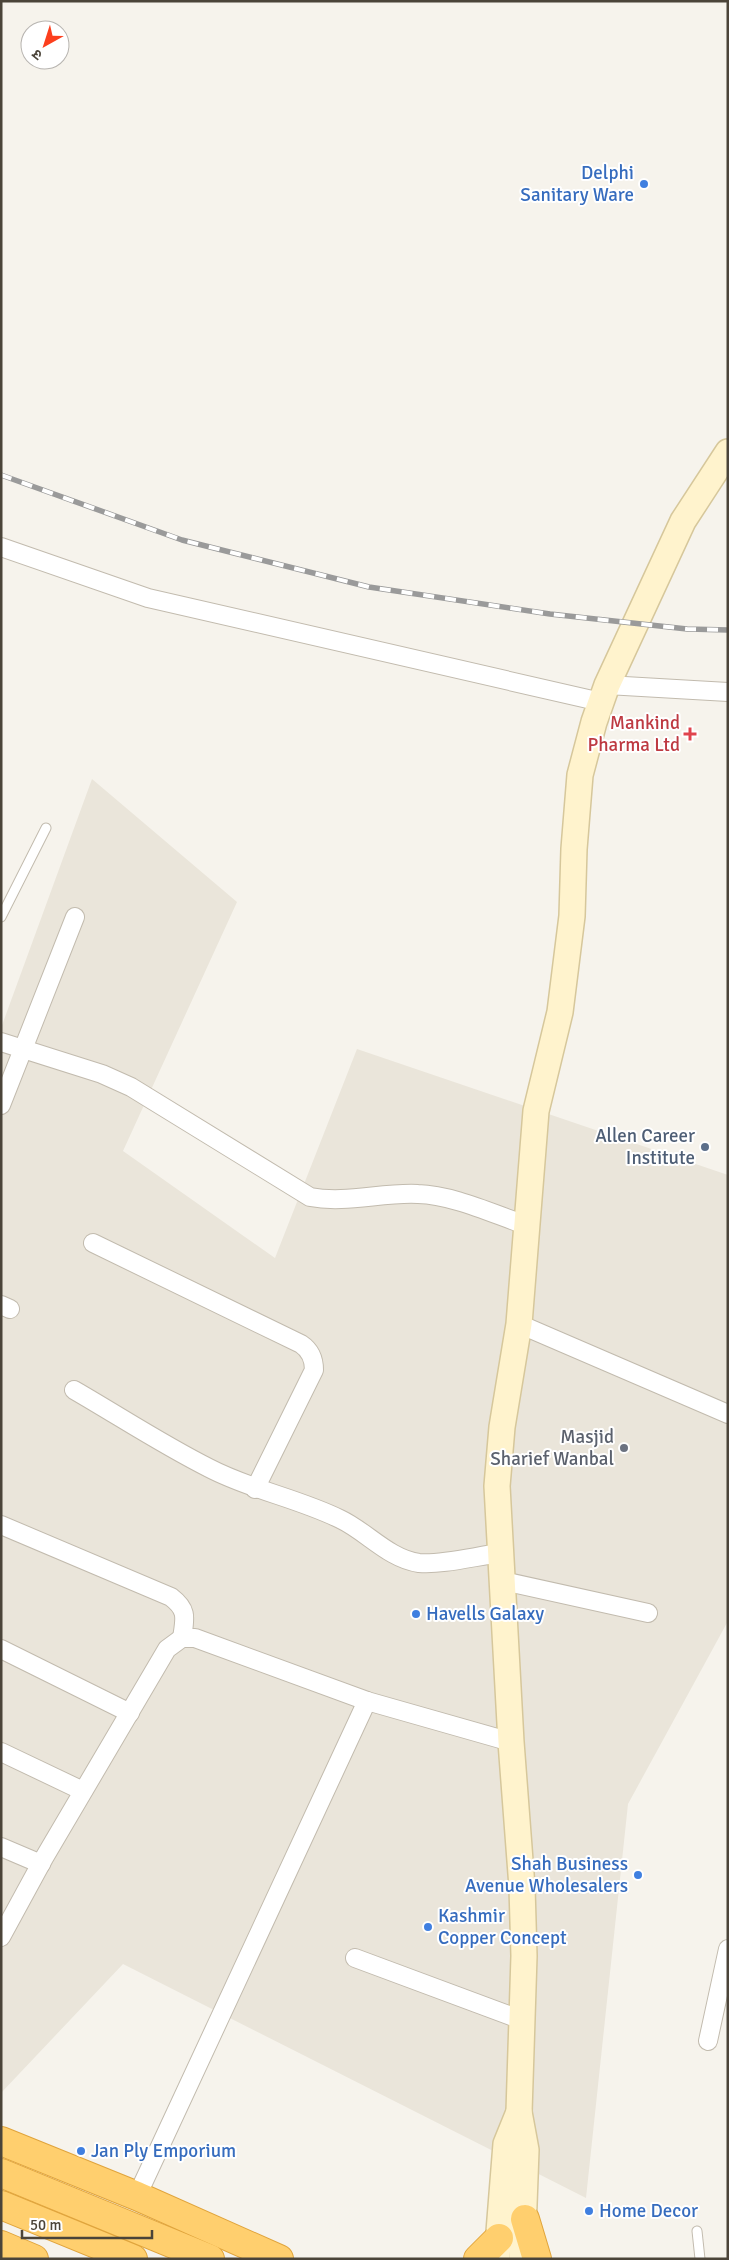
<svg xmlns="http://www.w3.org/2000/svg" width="729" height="2260" viewBox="0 0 729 2260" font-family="Signika,'Noto Sans Devanagari',sans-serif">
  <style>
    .residential { fill: #eae5da }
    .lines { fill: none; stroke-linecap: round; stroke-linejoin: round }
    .lane-casing { stroke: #c2bbae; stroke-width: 11 }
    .street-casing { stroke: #c2bbae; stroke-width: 20 }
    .secondary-casing { stroke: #d6c79b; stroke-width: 28 }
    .highway-casing { stroke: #e0a43c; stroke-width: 30 }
    .lane { stroke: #fff; stroke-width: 9 }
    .street { stroke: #fff; stroke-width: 18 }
    .secondary { stroke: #fff3cd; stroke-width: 25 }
    .highway { stroke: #ffcf6e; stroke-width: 28 }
    .rail-casing { stroke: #9a9a9a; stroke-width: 5.5 }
    .rail { stroke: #fff; stroke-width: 4; stroke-dasharray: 11; stroke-linecap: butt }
    .shop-dot { fill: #3f7fe0; stroke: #fff; stroke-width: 2 }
    .health-dot { fill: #e0444e; stroke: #fff; stroke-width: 2 }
    .service-dot { fill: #5c6f8a; stroke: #fff; stroke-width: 2 }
    .worship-dot { fill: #6b7280; stroke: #fff; stroke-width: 2 }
    .labels { text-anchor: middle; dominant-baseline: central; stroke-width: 4; stroke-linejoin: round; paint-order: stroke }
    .shop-label { font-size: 19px; fill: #366cbe; stroke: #fff; text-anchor: start }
    .health-label { font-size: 19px; fill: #be3a42; stroke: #fff; text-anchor: end }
    .service-label { font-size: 19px; fill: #4e5e75; stroke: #fff; text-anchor: end }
    .worship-label { font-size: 19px; fill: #5b616d; stroke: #fff; text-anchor: end }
  </style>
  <rect width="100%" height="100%" fill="#f6f3ec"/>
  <polygon class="residential" points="92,779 237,902 123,1151 275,1258 357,1049 728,1175 728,1621 628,1804 586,2198 123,1964 1,2093 1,1028"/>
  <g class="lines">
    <g class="lane-casing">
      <g id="lane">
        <polyline points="1,917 46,828"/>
        <polyline points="697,2231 700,2259"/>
      </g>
    </g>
    <g class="street-casing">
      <g id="street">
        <polyline points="1,547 148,598 601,702"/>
        <polyline points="607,685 728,692"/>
        <path d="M1,1042L102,1074L131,1087L310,1197C346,1204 382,1192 418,1194C453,1195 493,1214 526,1225"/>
        <polyline points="1,1105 75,917"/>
        <path d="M93,1243L301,1344C310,1350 314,1358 314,1370L255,1489"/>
        <polyline points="1,1305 10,1309"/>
        <polyline points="519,1324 728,1414"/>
        <path d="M74,1390C119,1416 163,1445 209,1468C251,1490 297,1498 340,1519C366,1531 389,1559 419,1563C443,1565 476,1556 501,1553"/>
        <path d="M1,1525L171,1597C188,1610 185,1618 182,1638"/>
        <polyline points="503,1581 648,1613"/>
        <polyline points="1,1649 130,1713"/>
        <polyline points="1,1752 83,1791"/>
        <polyline points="1,1847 41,1864"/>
        <polyline points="1,1937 44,1858 167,1649 182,1638 195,1638 367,1701 511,1742"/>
        <polyline points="355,1958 522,2020"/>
        <polyline points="708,2041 728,1949"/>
        <polyline points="137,2196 367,1701"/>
      </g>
    </g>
    <g class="secondary-casing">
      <g id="secondary">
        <polyline points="497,2257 506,2144 519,2112"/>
        <polyline points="522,2259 526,2150 519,2112 524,1956 522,1887 511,1742 497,1486 502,1427 519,1324 536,1111 560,1012 572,916 574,849 580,775 594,722 607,685 683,521 728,452"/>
      </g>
    </g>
    <g class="highway-casing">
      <g id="highway">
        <polyline points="1,2141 137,2196 279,2259"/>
        <polyline points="1,2173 210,2259"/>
        <polyline points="1,2205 133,2259"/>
        <polyline points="525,2219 537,2259"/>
        <polyline points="1,2245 34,2259"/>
        <polyline points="478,2259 499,2238"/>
      </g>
    </g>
    <use href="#lane" class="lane"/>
    <use href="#street" class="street"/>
    <use href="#secondary" class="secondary"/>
    <use href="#highway" class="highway"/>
    <g class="rail-casing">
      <polyline id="rail" points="1,475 182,540 369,587 550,614 687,629 728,630"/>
    </g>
    <use href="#rail" class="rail"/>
  </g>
  <g class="shop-dot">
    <circle cx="644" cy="184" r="5"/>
    <circle cx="416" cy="1614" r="5"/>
    <circle cx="638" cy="1875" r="5"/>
    <circle cx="428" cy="1927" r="5"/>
    <circle cx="81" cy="2151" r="5"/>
    <circle cx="589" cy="2211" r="5"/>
  </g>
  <path class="health-dot" d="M687.5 726.5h5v5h5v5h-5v5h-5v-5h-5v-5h5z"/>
  <circle class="service-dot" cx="705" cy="1147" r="5"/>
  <circle class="worship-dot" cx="624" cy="1448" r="5"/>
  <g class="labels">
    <g class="shop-label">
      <text x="634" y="173" text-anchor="end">Delphi<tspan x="634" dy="22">Sanitary Ware</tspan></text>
      <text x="426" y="1614">Havells Galaxy</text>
      <text x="628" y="1864" text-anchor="end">Shah Business<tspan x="628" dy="22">Avenue Wholesalers</tspan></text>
      <text x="438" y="1916">Kashmir<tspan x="438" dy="22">Copper Concept</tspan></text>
      <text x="91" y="2151">Jan Ply Emporium</text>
      <text x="599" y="2211">Home Decor</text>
    </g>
    <g class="health-label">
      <text x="680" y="723">Mankind<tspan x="680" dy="22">Pharma Ltd</tspan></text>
    </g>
    <g class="service-label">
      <text x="695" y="1136">Allen Career<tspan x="695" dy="22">Institute</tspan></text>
    </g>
    <g class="worship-label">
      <text x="614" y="1437">Masjid<tspan x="614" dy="22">Sharief Wanbal</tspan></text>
    </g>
  </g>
  <rect width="729" height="2260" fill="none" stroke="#4b4439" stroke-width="5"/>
  <g transform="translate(45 45) rotate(219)"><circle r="24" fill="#ffffff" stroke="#b7b4b0"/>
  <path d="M0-4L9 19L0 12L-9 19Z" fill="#fc3f1d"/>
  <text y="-8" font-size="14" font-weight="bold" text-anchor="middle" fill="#4b4439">उ</text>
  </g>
  <path d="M22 2230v8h130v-8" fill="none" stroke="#4b4439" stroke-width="2.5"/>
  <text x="30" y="2230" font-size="15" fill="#4b4439" stroke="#ffffff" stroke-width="4" paint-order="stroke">50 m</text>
</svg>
